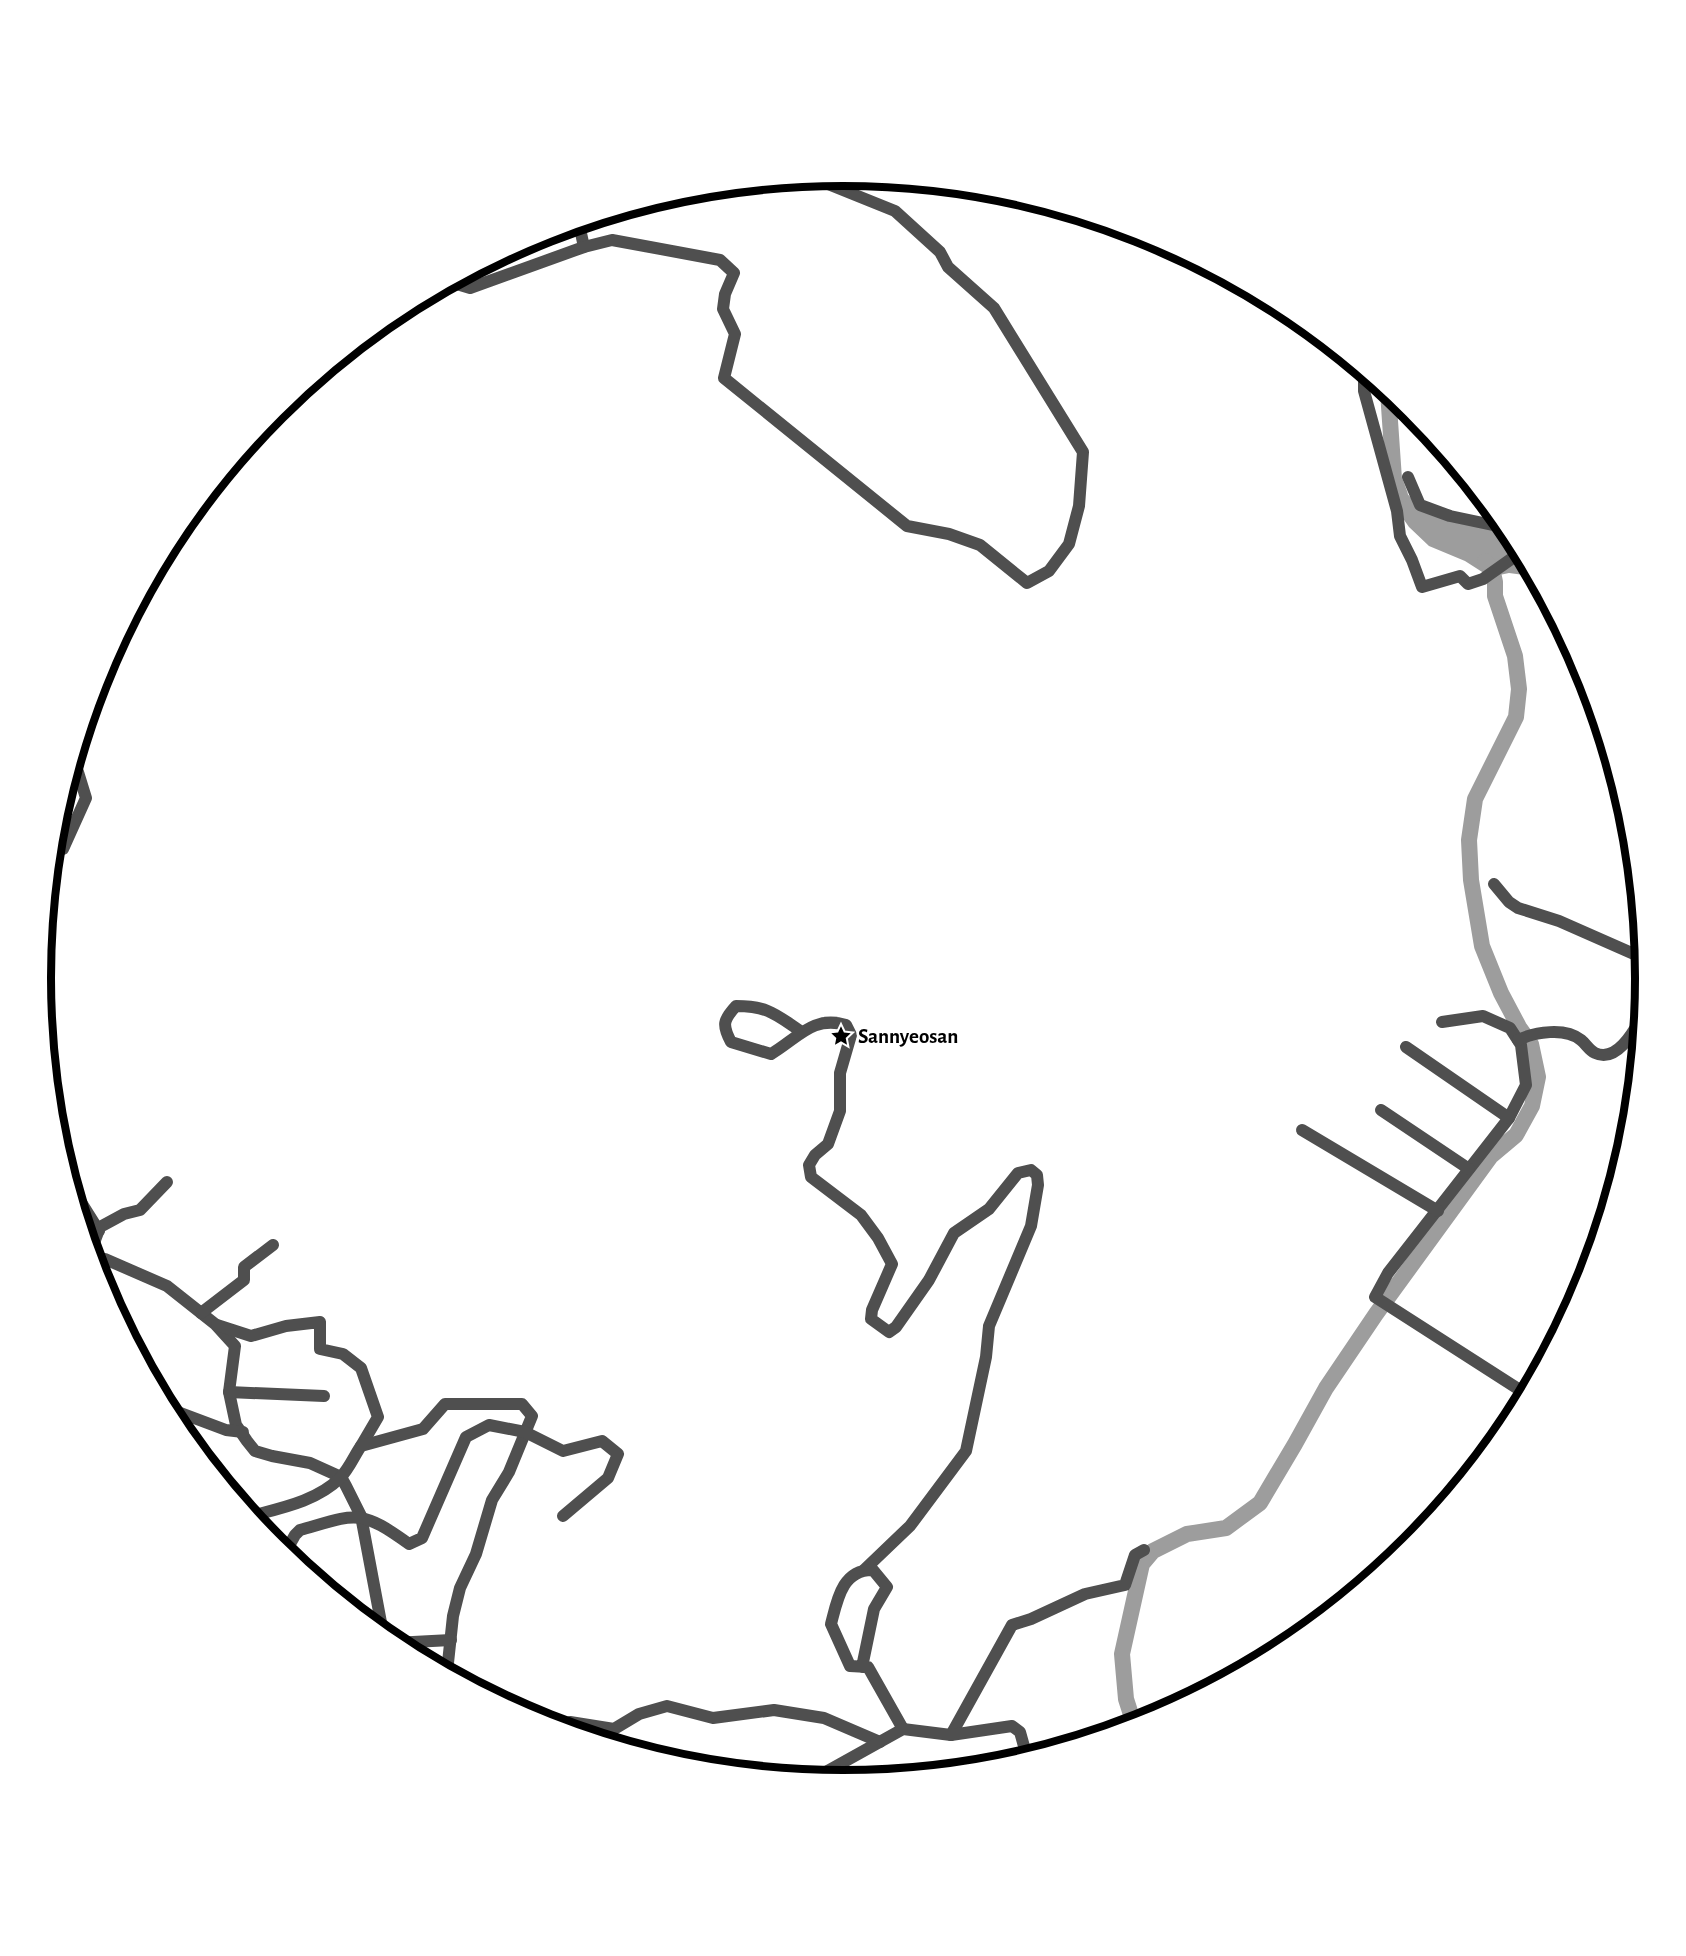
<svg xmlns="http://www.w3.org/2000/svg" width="1686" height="1956" viewBox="0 0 1686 1956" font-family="'Alegreya Sans',sans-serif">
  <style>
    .water { fill: #9d9d9d }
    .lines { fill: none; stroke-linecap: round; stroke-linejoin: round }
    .river { stroke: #9d9d9d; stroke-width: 16 }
    .minor { stroke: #4f4f4f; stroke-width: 12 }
    .labels { text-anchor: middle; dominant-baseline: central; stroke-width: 5; stroke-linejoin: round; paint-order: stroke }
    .poi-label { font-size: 21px; font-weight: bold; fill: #000; stroke: #fff; text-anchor: start }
    .rim { fill: none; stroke: #000; stroke-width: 8 }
  </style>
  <rect width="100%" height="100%" fill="#fff"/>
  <polygon class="water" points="1394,479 1422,510 1511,533 1533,576 1509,573 1490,577 1465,561 1429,546 1409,527 1402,517"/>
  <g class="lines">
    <g class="river">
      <polyline points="1388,392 1394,479 1400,495"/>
      <polyline points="1134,1724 1126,1699 1122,1654 1142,1564 1153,1551 1187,1534 1226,1528 1260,1503 1295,1444 1326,1388 1376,1314 1491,1156 1516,1135 1532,1106 1538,1077 1531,1044 1519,1027 1501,993 1482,946 1471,880 1469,840 1475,799 1516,717 1519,689 1515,656 1495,596 1495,582 1492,568 1485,561"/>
    </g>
    <g class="minor">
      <polyline points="579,224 584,247"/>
      <polyline points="450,282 470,288 584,247 612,240 720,260 734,273 725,294 723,309 735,334 724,378 907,526 949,534 980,545 1027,583 1049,571 1069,544 1079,506 1083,452 994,308 948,267 940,252 895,211 828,184 798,180"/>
      <polyline points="1364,372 1364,391 1397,511 1400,536 1412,560 1422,587 1460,576 1468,584 1483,579 1521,552"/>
      <polyline points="1408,477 1420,505 1450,516 1507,528"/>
      <polyline points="54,845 63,849 86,798 78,772 73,766"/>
      <polyline points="1494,884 1509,902 1518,908 1559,921 1643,958"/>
      <polyline points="1442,1022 1483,1016 1510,1028 1521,1045 1526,1085 1509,1118 1388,1273 1375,1297 1526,1394"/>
      <path d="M802,1032C776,1015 769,1006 736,1006C723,1020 722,1025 731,1042L771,1054C798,1038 813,1015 846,1025L851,1035L840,1073V1111L828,1144L815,1155L809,1165L811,1177L861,1215L878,1238L892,1264L872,1310L871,1319L889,1332L896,1327L929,1280L954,1233L989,1209L1018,1173L1031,1170L1037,1175L1038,1185L1031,1226L989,1326L986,1357L966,1451L910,1526L864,1570"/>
      <path d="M1518,1040C1535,1032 1565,1027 1581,1040C1586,1044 1589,1050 1595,1053C1616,1063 1633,1033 1642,1017"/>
      <polyline points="1406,1047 1509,1118"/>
      <polyline points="1381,1110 1469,1169"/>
      <polyline points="55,1123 67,1149 63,1157"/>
      <polyline points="1302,1130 1438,1211"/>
      <polyline points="72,1188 99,1231"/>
      <polyline points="91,1251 100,1227 124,1214 140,1210 167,1182"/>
      <polyline points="94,1261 105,1259 167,1286 215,1324 235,1346 229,1392 236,1425 247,1441 255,1451 272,1456 310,1463 341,1477 346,1486 361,1516 383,1633"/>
      <polyline points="201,1313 244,1280 244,1267 273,1245"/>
      <polyline points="217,1325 251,1336 286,1326 320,1322 320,1349 343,1354 361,1368 378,1417 361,1446"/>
      <polyline points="229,1392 324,1396"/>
      <polyline points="176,1424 178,1412 226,1430 243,1432"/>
      <path d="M251,1516C281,1508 317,1501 340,1478C349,1469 354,1456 361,1446L423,1429L445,1404H522L532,1416L509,1472L492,1500L476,1554L460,1588L453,1616L447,1672"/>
      <path d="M285,1553L295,1535L300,1530C356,1514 359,1508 409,1544L422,1538L466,1437L489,1425L525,1432L563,1451L602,1441L618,1454L608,1478L563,1516"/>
      <polyline points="394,1643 451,1640"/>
      <path d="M862,1667L874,1609L887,1587L873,1570C842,1569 837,1601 831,1624L850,1666L868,1667L903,1729"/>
      <polyline points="562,1727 570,1722 614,1729 639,1714 667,1706 713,1718 774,1710 824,1718 880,1742"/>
      <polyline points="951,1735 1012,1625 1031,1619 1085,1594 1125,1585 1135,1555 1144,1550"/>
      <polyline points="815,1778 903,1729 951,1735 1012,1726 1020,1732 1027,1757"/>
    </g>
  </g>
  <defs>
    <g id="sight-bare" transform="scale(1.62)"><path d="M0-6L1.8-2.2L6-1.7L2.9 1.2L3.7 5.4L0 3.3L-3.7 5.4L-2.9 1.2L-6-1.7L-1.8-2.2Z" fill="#000" stroke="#fff" stroke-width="2.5" paint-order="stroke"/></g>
  </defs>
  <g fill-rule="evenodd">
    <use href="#sight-bare" x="841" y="1036"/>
  </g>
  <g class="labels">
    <g class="poi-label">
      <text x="858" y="1036">Sannyeosan</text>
    </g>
  </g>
  <path d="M0 0H1686V1956H0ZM51 978a792 792 0 1 1 1584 0a792 792 0 1 1-1584 0Z" fill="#fff" fill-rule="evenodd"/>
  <path class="rim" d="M51 978a792 792 0 1 1 1584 0a792 792 0 1 1-1584 0Z"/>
</svg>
